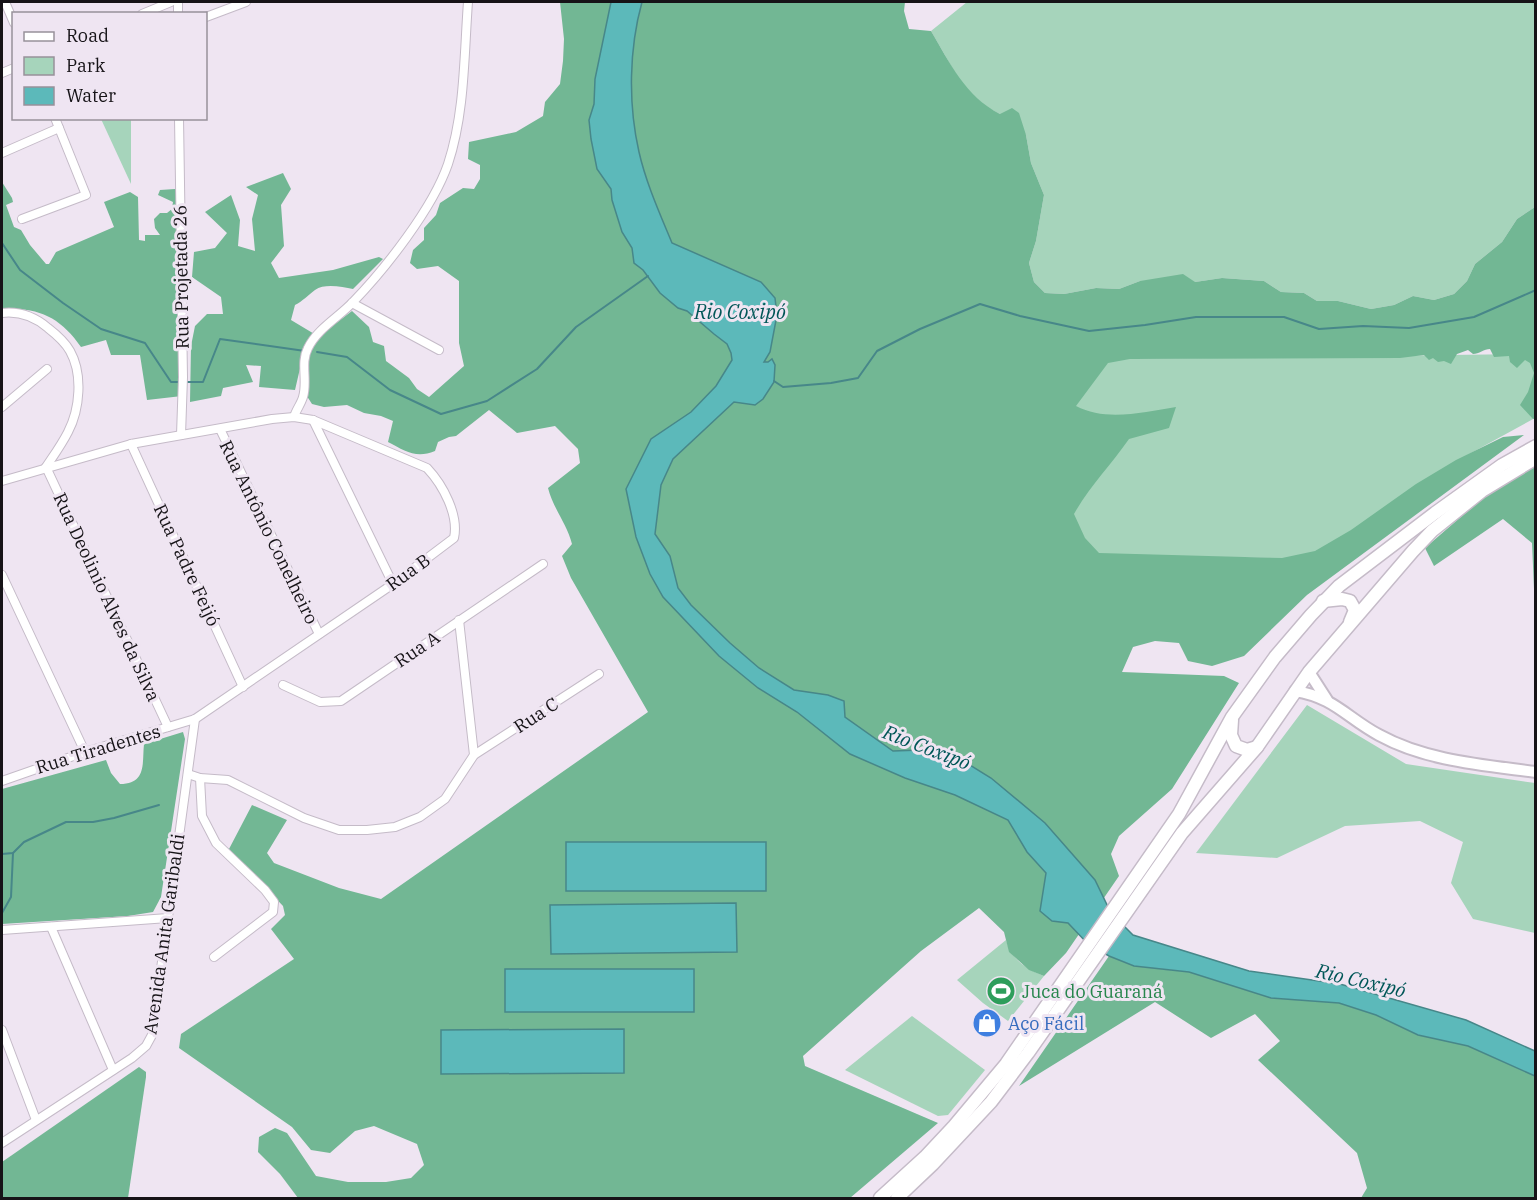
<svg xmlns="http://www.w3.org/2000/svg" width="1537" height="1200" viewBox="0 0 1537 1200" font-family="'IBM Plex Serif',serif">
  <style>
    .green { fill: #a6d4bb }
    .forest { fill: #72b794 }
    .water { fill: #5cb9ba; stroke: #478789; stroke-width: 1.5 }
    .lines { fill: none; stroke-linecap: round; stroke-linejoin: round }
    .stream { stroke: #478789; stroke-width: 2 }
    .street-casing { stroke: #c5bbc8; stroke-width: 10 }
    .secondary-casing { stroke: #c5bbc8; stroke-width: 14 }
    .primary-casing { stroke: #c5bbc8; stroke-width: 15 }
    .street { stroke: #fff; stroke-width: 8 }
    .secondary { stroke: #fff; stroke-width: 10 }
    .primary { stroke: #fff; stroke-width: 12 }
    .labels { text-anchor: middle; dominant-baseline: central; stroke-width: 6; stroke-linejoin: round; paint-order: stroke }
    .street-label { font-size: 18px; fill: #161317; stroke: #efe5f2 }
    .leisure-label { font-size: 18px; fill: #27864d; stroke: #efe5f2; text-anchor: start }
    .shop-label { font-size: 18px; fill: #366cbe; stroke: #efe5f2; text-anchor: start }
    .water-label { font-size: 20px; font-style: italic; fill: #005657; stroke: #efe5f2 }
  </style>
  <rect width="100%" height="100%" fill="#efe5f2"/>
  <g class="green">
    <polygon points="967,2 1535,2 1535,207 1517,219 1502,242 1475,264 1467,281 1454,294 1434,300 1413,296 1394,305 1371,309 1338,301 1317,301 1304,293 1281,292 1264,281 1222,278 1195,282 1140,281 1119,289 1096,288 1064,294 1045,293 1034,282 1029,263 1036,241 1044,195 1031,163 1026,135 1000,114 986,107 961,83 931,31"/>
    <polygon points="101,119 131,119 131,184"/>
    <polygon points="1535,354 1535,418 1451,464 1329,559 1053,554 1052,360"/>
    <polygon points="1307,705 1406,764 1535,783 1535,933 1473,919 1451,883 1463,842 1420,821 1345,826 1277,858 1196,853"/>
    <path d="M1006,940C1011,959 1026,969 1044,976L1008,1021L983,1003L957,980Z"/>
    <polygon points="912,1016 985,1070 948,1115 938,1116 845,1070"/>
  </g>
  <g class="forest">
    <path d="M560,2H905L904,11L909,29L931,31C950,63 965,96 1000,114L1012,108L1019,113L1026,135L1031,163L1044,195L1036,241L1029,263L1034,282L1045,293L1064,294L1096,288L1119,289L1140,281L1183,274L1195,282L1222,278L1264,281L1281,292L1304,293L1317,301H1338L1371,309L1394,305L1413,296L1434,300L1454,294L1467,281L1475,264L1502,242L1517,219L1535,207L1536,418L1533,419L1520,405L1528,392L1534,373L1530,363L1525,360L1517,368L1510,362L1509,356L1494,357L1490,349C1484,349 1479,354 1473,354L1468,350L1457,354L1451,364L1444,361L1438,362L1433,358L1429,360L1424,355L1400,358L1130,359L1108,363L1076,406C1106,422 1144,412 1176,407L1169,428L1129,439C1111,465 1089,487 1074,514L1085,538L1099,553L1282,558L1315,551L1351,530L1416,484L1456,460L1503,437L1524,435L1307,595L1244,656L1212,666L1188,661L1179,643L1155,641L1133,647L1122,672L1224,676L1239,683L1172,789L1119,836L1111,854L1119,876L1066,953L1044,976L1029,970L1009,952L1004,932L979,908L921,951L803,1056L805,1066L938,1123L850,1198H298L280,1174L258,1152L259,1137L275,1128L287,1133L316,1176L348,1182H386L411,1178L424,1165L417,1144L374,1126L355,1131L330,1153L311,1150L292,1127L179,1048L181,1034L294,959L271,929L285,915L283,906L229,849L252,805L287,820L267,853L274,863L339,888L381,899L648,712L571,578L562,556L572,544C567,524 553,508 548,488L580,463L578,449L555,426L517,433L489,410L456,436L449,437L438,442L435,451C416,459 405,451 388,442L393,421L381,416L364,413L347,405L324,407L312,404L301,387V364L295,390L259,387L261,366L246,365L253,382L223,388L221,396L190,402L191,346L195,326L207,314H223L221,297L192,277L194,252L215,248L227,233L205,212L231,195L240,220L238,246L255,251L252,219L258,195L246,187L283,173L291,189L281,205L284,246L271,263L279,278L333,270L379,257L383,259L353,289C342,287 325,283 315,290C308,295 303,301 295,305L291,320L316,335L305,355L313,348L319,336L352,311L369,327L373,342L384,346L386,361L409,378L417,389L429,397L464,366L459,343V281L438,266L417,269L410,263L413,250L424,240V228L436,215L440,203L463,188L474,189L480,179V165L468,159L469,142L516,132L543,116L545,102L560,84L563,61L564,39Z"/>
    <path d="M2,182L12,198L13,202L6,205L14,227L21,230L30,245L46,264H49L56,252L114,227L104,202L130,192L138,197L139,240L145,241V235H160L155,228L154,219L160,213H167L172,209L173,202L158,195L160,190L175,189L179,192L182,396L147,400L140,355H111L106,340L81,347C61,318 38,306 2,310Z"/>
    <polygon points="1535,466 1535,612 1532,543 1503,519 1434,566 1425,548 1493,489"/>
    <path d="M183,732L185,739L161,897L153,912L128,916L2,924V789L106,760L111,773L120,784C147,784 142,763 144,744Z"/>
    <polygon points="1109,956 1134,966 1189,972 1271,998 1339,1003 1376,1015 1418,1035 1468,1046 1535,1076 1535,1198 1361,1198 1367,1188 1357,1153 1258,1060 1280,1041 1255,1014 1211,1038 1155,1002 1019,1086"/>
    <polygon points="139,1067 146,1072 146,1077 128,1198 2,1198 2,1162"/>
  </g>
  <g class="water">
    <path d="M611,2H642C629,49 628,104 639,152C646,183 660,214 672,243L761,282L775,298L777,315L770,352L764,362H768L772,359L775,365L774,382L763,399L755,405L734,402L673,459L661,485L655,534L670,556L678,588L691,605L730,643L759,668L794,690L828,695L844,701L845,717L893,751L921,750L952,754L991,778L1045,823L1095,880L1111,913L1133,935L1249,971L1340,984L1466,1020L1535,1051V1076L1468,1046L1418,1035L1376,1015L1339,1003L1271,998L1189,972L1134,966L1109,956L1087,943L1068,923L1052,921L1040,911L1046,873L1027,852L1008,820L955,795L905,778L850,754L797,712L758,688L719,656L663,597L650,574L636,537L626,489L651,439L691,412L716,386L732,360L731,353L727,344L714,334L687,311L678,308L660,293L643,270L634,263L632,248L622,232L612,200L611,189L597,169L591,139L589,120L594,104L595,79Z"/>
    <rect x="566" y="842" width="200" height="49"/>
    <polygon points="736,903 737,952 551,954 550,905"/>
    <rect x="505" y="969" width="189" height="43"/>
    <polygon points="624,1029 624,1073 441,1074 441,1030"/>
  </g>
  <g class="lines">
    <g class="stream">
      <polyline points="2,243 20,270 63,303 101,329 145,343 171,382 179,382"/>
      <polyline points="317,352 347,357 390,390 441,414 487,401 537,369 576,327 648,276"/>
      <polyline points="774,381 783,387 831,383 858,378 877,351 920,329 980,304 1020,316 1089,331 1145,325 1196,317 1284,317 1319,329 1363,326 1409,328 1474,317 1536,290"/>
      <polyline points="185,382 203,382 220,339 305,351"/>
      <polyline points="2,854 13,853 24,842 66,822 93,822 114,818 159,805"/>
      <polyline points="2,913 11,897 13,853"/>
    </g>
    <g class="street-casing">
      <g id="street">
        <polyline points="5,2 14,23"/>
        <polyline points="178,2 178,14"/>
        <polyline points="142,14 171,2"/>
        <polyline points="206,17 246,2"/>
        <polyline points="2,73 14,68"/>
        <polyline points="179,118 183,377 181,435"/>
        <polyline points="2,153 59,128"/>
        <polyline points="22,219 86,195 55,118"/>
        <polyline points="352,303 439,350"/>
        <path d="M2,313C19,311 35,317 48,328C57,335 65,342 70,351C83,374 80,409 68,432C62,444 54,455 46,467"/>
        <polyline points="2,407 47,369"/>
        <path d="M294,417C296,410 301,404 303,397C308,381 300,363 308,348C317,329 339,317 353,302C385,269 433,208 448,164C465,113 464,55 468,2"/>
        <polyline points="313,420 393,584"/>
        <polyline points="220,429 319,634"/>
        <polyline points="131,444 243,687"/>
        <polyline points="46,467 168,727"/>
        <path d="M2,481L131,444L272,419L294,417L313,420L427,468C443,485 459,515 454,538L393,584L195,719L85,752L2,781"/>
        <polyline points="2,575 85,752"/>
        <polyline points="283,685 320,702 341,701 543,564"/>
        <polyline points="474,755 599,674"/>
        <polyline points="188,774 200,778 228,780 304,818 339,830 367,830 395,827 420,817 445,799 474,755 459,620"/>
        <polyline points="200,778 202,816 216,843 265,890 274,902 273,912 214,957"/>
        <polyline points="51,927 113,1070"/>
        <polyline points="2,930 168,918"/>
        <polyline points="2,1030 36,1120"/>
        <polyline points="2,1143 132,1058 146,1046 152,1035 195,719"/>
      </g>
    </g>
    <g class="secondary-casing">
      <g id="secondary">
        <polyline points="1309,672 1327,700"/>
        <path d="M1295,691C1334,697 1347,718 1379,735C1426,761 1484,765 1536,772"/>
      </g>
    </g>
    <g class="primary-casing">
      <g id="primary">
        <polyline points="1323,601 1342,599 1350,601 1355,610 1350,622"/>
        <polyline points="1232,720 1231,735 1236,746 1247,750 1257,747"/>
        <polyline points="880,1198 925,1157 954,1126 1006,1064 1179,814 1232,717 1275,657 1311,615 1339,586 1435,513 1502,465 1536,446"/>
        <polyline points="897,1198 933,1164 991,1102 1028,1053 1182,833 1257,747 1309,672 1413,551 1432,531 1482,491 1536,458"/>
      </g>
    </g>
    <use href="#street" class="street"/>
    <use href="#secondary" class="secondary"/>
    <use href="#primary" class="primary"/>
  </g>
  <defs>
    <g id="stadium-disc" transform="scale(1.5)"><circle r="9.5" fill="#2e9e5b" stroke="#efe5f2"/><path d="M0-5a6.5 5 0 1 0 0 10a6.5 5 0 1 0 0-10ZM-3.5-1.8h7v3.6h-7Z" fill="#fff"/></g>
    <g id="shop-disc" transform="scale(1.5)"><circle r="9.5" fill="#3f7fe0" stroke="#efe5f2"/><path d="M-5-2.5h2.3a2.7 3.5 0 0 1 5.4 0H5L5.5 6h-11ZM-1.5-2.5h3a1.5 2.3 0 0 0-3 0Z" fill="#fff"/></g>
  </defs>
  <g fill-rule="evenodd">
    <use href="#stadium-disc" x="1001" y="991"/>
    <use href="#shop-disc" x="987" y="1023"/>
  </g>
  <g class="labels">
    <g class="street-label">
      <text transform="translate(181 277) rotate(-91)">Rua Projetada 26</text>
      <text transform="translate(269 532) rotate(64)">Rua Antônio Conelheiro</text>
      <text transform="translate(187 565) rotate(65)">Rua Padre Feijó</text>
      <text transform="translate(408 572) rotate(-36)">Rua B</text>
      <text transform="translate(107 597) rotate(65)">Rua Deolinio Alves da Silva</text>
      <text transform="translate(417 649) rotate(-34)">Rua A</text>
      <text transform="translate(536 715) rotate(-33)">Rua C</text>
      <text transform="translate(98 749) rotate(-17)">Rua Tiradentes</text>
      <text transform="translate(164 934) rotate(-82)">Avenida Anita Garibaldi</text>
    </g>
    <g class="leisure-label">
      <text x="1022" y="991">Juca do Guaraná</text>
    </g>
    <g class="shop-label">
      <text x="1008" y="1023">Aço Fácil</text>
    </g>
    <g class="water-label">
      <text x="740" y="311">Rio Coxipó</text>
      <text transform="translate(927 747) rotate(21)">Rio Coxipó</text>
      <text transform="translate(1361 980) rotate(13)">Rio Coxipó</text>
    </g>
  </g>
  <rect width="1537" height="1200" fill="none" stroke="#161317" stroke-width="6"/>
  <rect x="12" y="12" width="195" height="108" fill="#efe5f2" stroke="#98919a" stroke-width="1.5"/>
  <rect x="24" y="32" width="30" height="9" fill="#ffffff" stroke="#98919a" stroke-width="1.5"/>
  <text x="66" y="42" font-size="18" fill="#161317">Road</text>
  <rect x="24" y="57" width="30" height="18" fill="#a6d4bb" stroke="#98919a" stroke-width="1.5"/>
  <text x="66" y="72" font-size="18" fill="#161317">Park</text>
  <rect x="24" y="87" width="30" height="18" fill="#5cb9ba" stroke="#98919a" stroke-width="1.5"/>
  <text x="66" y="102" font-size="18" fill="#161317">Water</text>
</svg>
